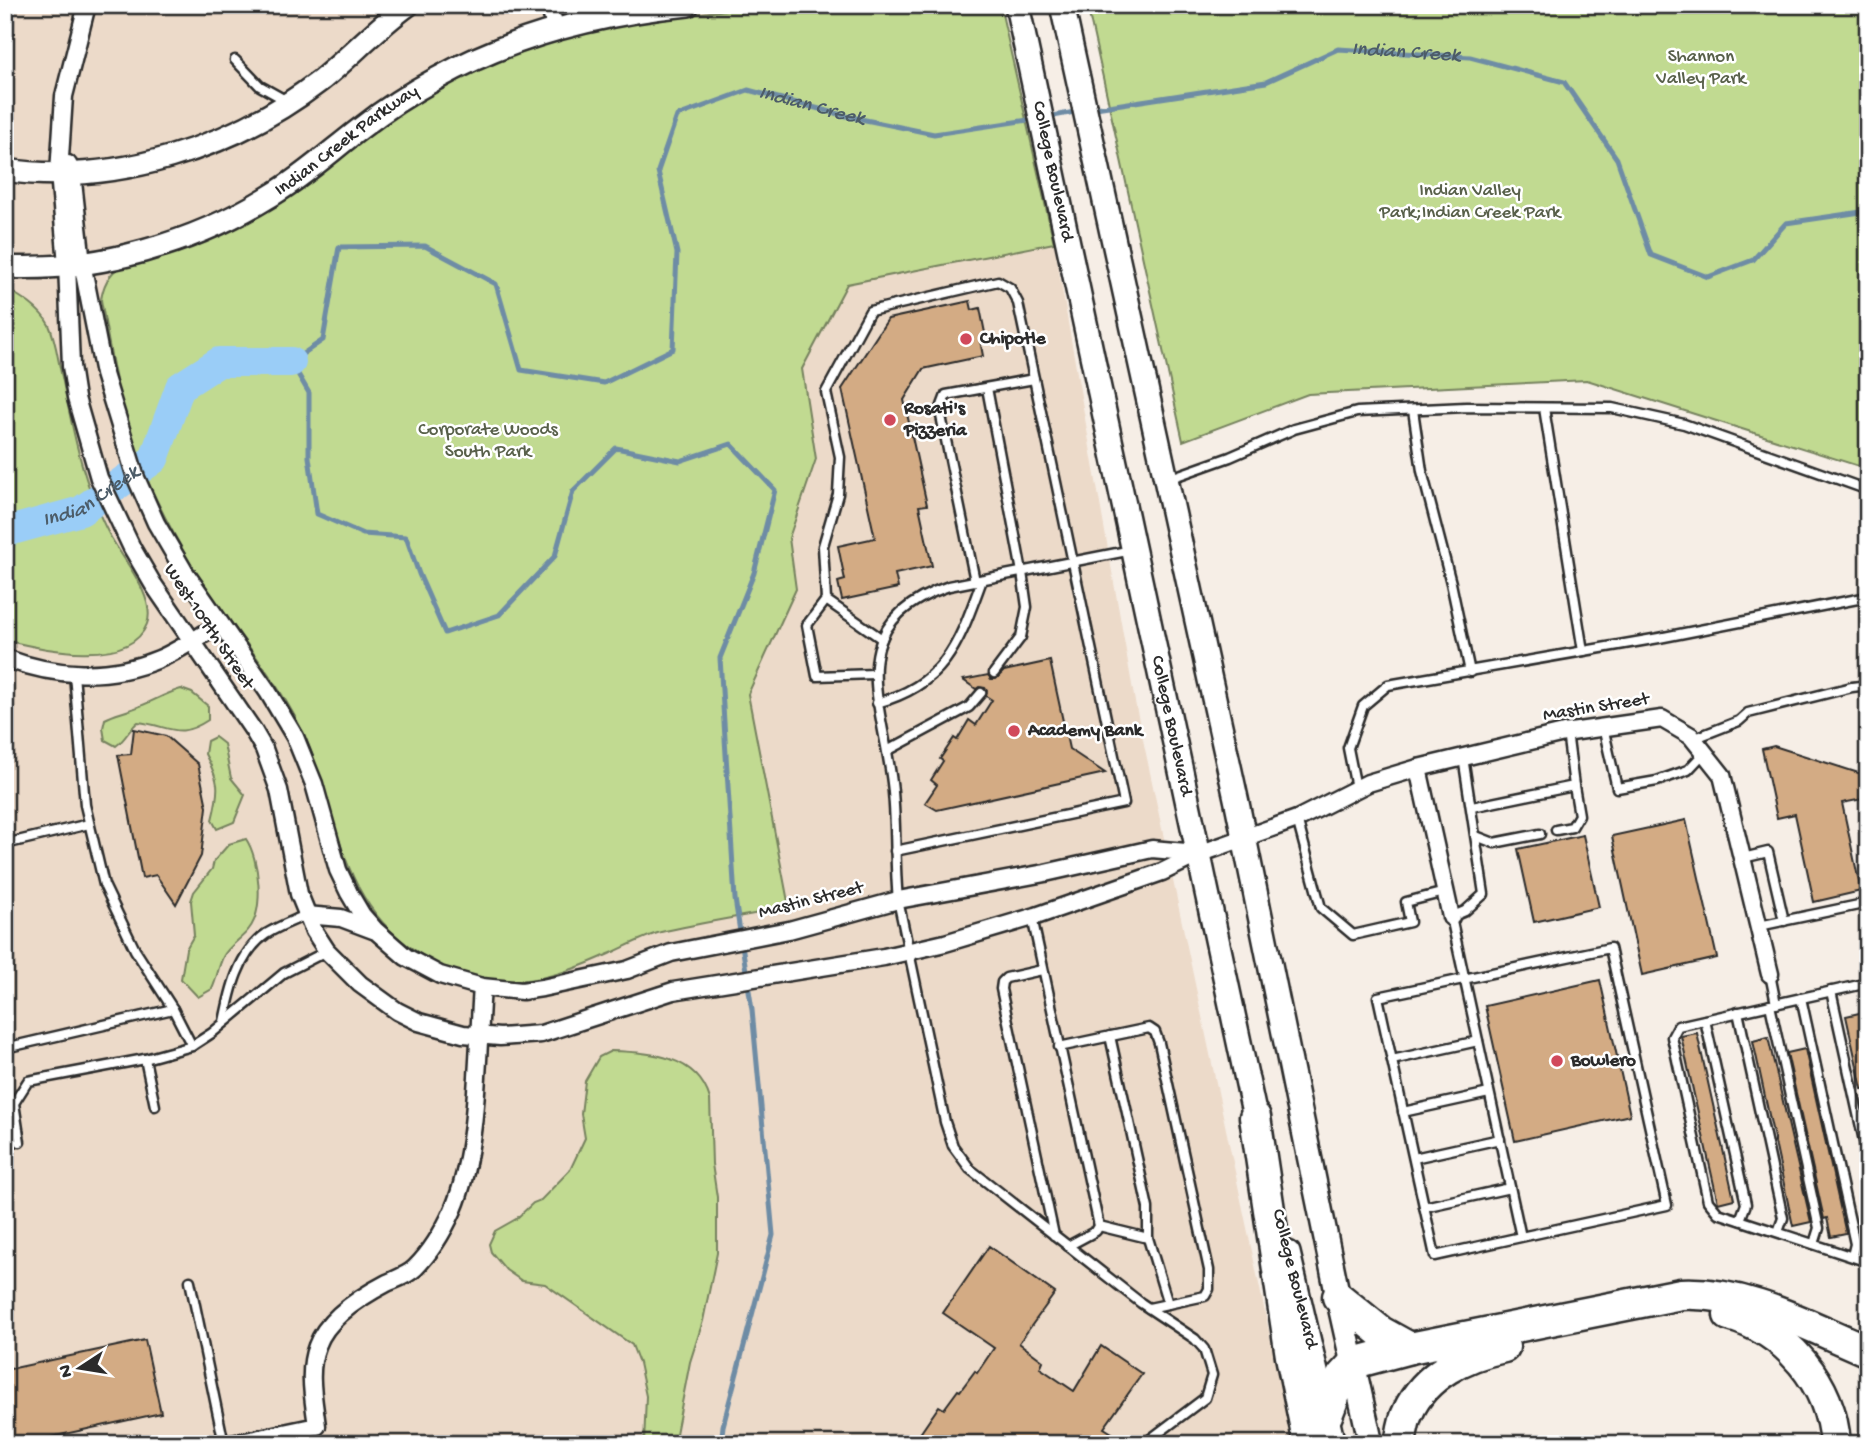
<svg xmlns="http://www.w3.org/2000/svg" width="1873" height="1449" viewBox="0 0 1873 1449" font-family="'Gochi Hand',sans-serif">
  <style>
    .built { fill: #ecdac9 }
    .green { fill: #c1da91; stroke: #76825e; stroke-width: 2 }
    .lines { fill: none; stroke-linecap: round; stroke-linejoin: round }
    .stream { stroke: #6e8ca5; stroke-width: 5 }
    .river { stroke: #9acdf7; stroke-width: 30 }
    .building { fill: #d3ab84; stroke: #2b2b2b; stroke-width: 2 }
    .service-casing { stroke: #2b2b2b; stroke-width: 13 }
    .minor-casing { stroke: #2b2b2b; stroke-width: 21 }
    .tertiary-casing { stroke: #2b2b2b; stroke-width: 26 }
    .secondary-casing { stroke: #2b2b2b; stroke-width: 28 }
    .motorway-casing { stroke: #2b2b2b; stroke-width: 35 }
    .service { stroke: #fff; stroke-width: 8 }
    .minor { stroke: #fff; stroke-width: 16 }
    .tertiary { stroke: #fff; stroke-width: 21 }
    .secondary { stroke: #fff; stroke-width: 23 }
    .motorway { stroke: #fff; stroke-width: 30 }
    .poi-dot { fill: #d1495b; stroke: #fff; stroke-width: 2.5 }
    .labels { text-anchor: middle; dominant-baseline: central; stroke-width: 5; stroke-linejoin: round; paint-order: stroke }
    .park-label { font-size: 19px; fill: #58604a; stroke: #fff }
    .street-label { font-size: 19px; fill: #2b2b2b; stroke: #fff }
    .poi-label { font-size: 19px; font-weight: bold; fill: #2b2b2b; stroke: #fff; text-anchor: start }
    .water-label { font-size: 21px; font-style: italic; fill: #4c5c68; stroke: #fff }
  </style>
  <rect width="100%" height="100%" fill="#f6eee6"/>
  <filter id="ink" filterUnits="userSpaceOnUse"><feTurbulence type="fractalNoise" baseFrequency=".0143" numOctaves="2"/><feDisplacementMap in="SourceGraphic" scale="14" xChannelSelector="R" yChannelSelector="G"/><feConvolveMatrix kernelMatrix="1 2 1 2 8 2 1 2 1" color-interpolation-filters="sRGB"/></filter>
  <g filter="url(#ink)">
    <polygon class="built" points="5,5 1000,5 1054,243 1135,702 1293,1444 5,1444"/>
    <g class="green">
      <path d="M766,5H1000L1054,243L847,284L802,369L816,459L789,538L796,589L748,694L789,907C746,916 703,922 661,932C643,937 625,947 609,954C561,976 520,989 467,976C448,972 432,962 416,951C330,895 340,798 294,715C265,663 224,617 192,566C169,527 148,486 133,444C117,398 110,348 101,300C107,260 134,262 167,253L441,87L496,61L556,39L615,24Z"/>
      <polygon points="1087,5 1854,5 1868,10 1868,469 1587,380 1308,394 1183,441"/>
      <path d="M5,288C21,297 40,308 49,325C56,340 58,361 62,377C70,415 77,454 90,490C96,505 101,520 109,534C121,557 157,598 147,624C130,669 40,649 5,640Z"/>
      <path d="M181,689L192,693L208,706V720C178,740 171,726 138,722C129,729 126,739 116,746L105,740L103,728L105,719C115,714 122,713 132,709C149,704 163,694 181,689Z"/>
      <path d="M215,737L224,744L231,778L245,795L234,822L217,829L212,820C220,788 220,782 205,754L207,741Z"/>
      <path d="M246,839C259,858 265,909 249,929C242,939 229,945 223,957C218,967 217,979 212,989L198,997L181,979L186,949L194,935L191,901L194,892L212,869L214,861L229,844Z"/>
      <path d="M611,1051C649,1052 697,1055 710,1099L712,1164L717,1197V1253L703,1321L690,1362L674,1444H644L646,1396L639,1363L632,1345L545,1284L522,1281L506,1270L491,1252L489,1244L495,1231L516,1219L533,1203L541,1200L570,1170L585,1138L581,1114L585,1081L599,1057Z"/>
    </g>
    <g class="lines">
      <g class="stream">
        <path id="s1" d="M1089,109L1266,82L1338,49L1470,57L1564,82L1617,159L1651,255L1708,277L1753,260L1786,223L1868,211"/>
        <polyline points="1048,117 1080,111"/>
        <path id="s2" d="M721,1444L723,1426L773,1235L752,1010L735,899L720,658L754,573L775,490L731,444L680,461L616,448L573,491L555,556L499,615L445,633L419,574L406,537L363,534L317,514L309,457V393L291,362L323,340L339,247L425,246L496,284L521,370L604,383L673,349L677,253L658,171L677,116L748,90L846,116L934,134L1035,119"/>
      </g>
      <path class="river" id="s3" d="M5,532L81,511L154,459L180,387L219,362H291"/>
    </g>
    <g class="building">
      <polygon points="970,301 972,310 980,308 986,338 980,340 983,356 923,369 904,400 927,505 919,506 932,566 895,574 898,588 842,600 838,582 845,580 838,546 875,538 842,389 888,319"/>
      <polygon points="1050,661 1069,749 1105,773 937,810 925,803 937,785 931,780 943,761 940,759 954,738 957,740 969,720 976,725 992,700 986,696 987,691 985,688 979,687 976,689 963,680 988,675 991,679 996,679 1004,671"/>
      <polygon points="134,729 166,736 198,764 207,807 201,856 176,904 156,875 142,878 118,755 131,754"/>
      <polygon points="1774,746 1868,776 1868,798 1842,803 1861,891 1814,902 1795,814 1777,818 1762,749"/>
      <polygon points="1686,820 1717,958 1642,975 1612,836"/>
      <polygon points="1583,835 1599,907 1534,922 1518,849"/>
      <polygon points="1600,980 1630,1115 1515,1141 1485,1006"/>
      <polygon points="1868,1011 1868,1089 1862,1089 1846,1016"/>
      <polygon points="1697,1033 1734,1199 1718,1203 1681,1036"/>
      <polygon points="1768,1037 1811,1222 1793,1226 1753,1041"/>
      <polygon points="1805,1049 1846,1234 1831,1237 1827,1218 1824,1219 1787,1053"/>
      <polygon points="989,1246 1055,1293 1019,1343 1043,1361 1040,1368 1074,1391 1101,1346 1142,1374 1104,1428 1112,1433 1104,1444 913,1444 939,1406 944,1409 958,1390 960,1391 975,1371 977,1373 994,1348 943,1313"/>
      <polygon points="145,1340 161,1413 19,1444 5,1444 5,1370"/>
    </g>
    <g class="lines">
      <g class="service-casing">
        <g id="service">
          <polyline points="235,60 260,86 287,101"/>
          <polyline points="987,388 1022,572 1027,607 1021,637 994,673"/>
          <polyline points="1544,408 1583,651"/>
          <polyline points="1413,410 1422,471 1451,583 1470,672"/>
          <polyline points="1168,479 1230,457 1294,429 1357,412 1466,407 1612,408 1684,424 1868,490"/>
          <path d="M1132,550L949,586C840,623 882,700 892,783C897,822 894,861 898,900L945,1122L953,1146L970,1169L1141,1303L1195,1339L1204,1349L1212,1375L1205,1398L1144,1444"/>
          <polyline points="975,581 940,411 946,395 1034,379"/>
          <polyline points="826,600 807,625 817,676 874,674"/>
          <polyline points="882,639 826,600 823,546 838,494 840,457 826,392 870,311 998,281 1010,288 1018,303 1124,803 895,851"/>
          <polyline points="74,674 85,805 104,885 135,950 173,1009 192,1046"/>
          <path d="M877,703C947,684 959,642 982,580"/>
          <polyline points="1603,727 1617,788 1657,781 1688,770 1704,753"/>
          <polyline points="1693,739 1739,721 1748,713 1852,687 1868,685"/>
          <polyline points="887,751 969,707 981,693"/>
          <polyline points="1463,757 1484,894 1465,911 1451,917 1521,1237 1435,1256 1378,997 1610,948 1667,1205 1521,1237"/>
          <polyline points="1356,788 1348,748 1363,706 1388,685 1659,638 1868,597"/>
          <polyline points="1472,807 1574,786 1567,732"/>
          <polyline points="1297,819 1321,908 1353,935 1410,922 1406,902 1445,892"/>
          <polyline points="1556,830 1572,827 1579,815 1574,786"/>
          <polyline points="1476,836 1494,843 1540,834"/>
          <polyline points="5,844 89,824"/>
          <polyline points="1743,858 1768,852 1784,921"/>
          <polyline points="1032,917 1099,1226 1096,1231 1068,1246"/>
          <polyline points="1759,926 1868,903"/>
          <polyline points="1042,970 1006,978 1002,982 1001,989 1054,1235"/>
          <polyline points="1770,974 1776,1004"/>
          <polyline points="1868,983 1678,1026 1672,1037 1708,1201 1718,1213 1868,1262"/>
          <polyline points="1831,991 1868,1159"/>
          <polyline points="1801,998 1855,1244 1852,1256"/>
          <polyline points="1770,1005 1819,1228 1814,1244"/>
          <polyline points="1738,1012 1783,1218 1778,1232"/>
          <polyline points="1705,1020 1746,1204 1740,1220"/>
          <path d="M224,1022C230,992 238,953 266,934C279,926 293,921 306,915"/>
          <polyline points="1110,1036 1148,1208 1148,1238 1168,1304"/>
          <polyline points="1059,1047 1149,1028 1155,1032 1159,1043 1209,1270 1209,1289 1205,1296 1149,1308"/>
          <polyline points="5,1048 173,1009"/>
          <polyline points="145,1059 155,1106"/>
          <polyline points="1392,1060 1478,1041"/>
          <polyline points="1403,1112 1489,1093"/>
          <polyline points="20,1142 14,1103 28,1081 145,1059 192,1046 212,1033 284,973 327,951"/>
          <polyline points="1414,1158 1500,1139"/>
          <polyline points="1424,1207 1510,1188"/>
          <polyline points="1099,1226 1148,1238"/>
          <polyline points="190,1281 224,1444"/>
        </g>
      </g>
      <g class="minor-casing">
        <g id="minor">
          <polyline points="87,5 64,96 59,173 67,264 71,366 76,398 99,478 132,548 153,584 253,730 264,749 279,790 299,894 314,931 327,951 360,984 397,1011 419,1022 463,1034 500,1037 541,1034 673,991 884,957 945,943 1036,916 1162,872 1199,854 1297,819 1368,783 1418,768 1564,733 1662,719 1691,736 1722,775 1770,974"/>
          <polyline points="549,5 556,30"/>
          <polyline points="68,164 72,173 82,263 104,374 136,478 156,523 184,571 268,692 295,737 314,784 338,870 349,893 362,915 375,930 406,957 440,975 482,987 522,991 542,988 627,970 671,953 789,930 898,900 1045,873 1152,849 1197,853"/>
          <path d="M5,658C55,677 109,680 159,659C180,650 200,636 220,624"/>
          <polyline points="1418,768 1451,917"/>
          <polyline points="306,915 341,918 373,930"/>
          <path d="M232,1444L317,1426C314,1401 307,1371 317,1346C327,1318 362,1296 387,1283C396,1279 408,1275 415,1268C431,1252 444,1230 453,1210C479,1150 477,1053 482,987"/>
        </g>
      </g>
      <g class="tertiary-casing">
        <g id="tertiary">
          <path d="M5,170C114,186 233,148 320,81C350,57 376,28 408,5"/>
          <path id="s4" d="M5,267C97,272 195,243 272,195C304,176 332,150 361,128C384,110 410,93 436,79C514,35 600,14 688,5"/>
        </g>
      </g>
      <g class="secondary-casing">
        <g id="secondary">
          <path id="s5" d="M1017,5L1258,1131"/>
          <polyline points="1062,5 1237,803 1338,1297 1371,1444"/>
          <polyline points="1288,1253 1333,1444"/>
        </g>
      </g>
      <g class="motorway-casing">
        <g id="motorway">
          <polyline points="1255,1117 1291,1356 1309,1444"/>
          <polyline points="1338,1297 1381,1332 1410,1348"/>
          <path d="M1729,1315C1787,1331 1831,1383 1835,1444"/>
          <path d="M1327,1415L1342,1376L1354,1363L1410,1348L1681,1294C1747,1291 1808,1326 1868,1351"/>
          <path d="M1400,1444C1402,1434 1403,1421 1408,1412C1425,1374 1466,1355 1504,1347"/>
        </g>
      </g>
      <use href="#service" class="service"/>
      <use href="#minor" class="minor"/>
      <use href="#tertiary" class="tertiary"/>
      <use href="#secondary" class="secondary"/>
      <use href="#motorway" class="motorway"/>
    </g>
  </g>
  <g class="poi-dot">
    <circle cx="966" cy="339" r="7"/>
    <circle cx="890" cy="420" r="7"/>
    <circle cx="1014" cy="731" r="7"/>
    <circle cx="1557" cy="1061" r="7"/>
  </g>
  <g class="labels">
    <g class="park-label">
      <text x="1701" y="57">Shannon<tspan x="1701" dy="22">Valley Park</tspan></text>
      <text x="1470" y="191">Indian Valley<tspan x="1470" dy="22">Park;Indian Creek Park</tspan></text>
      <text x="488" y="430">Corporate Woods<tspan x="488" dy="22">South Park</tspan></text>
    </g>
    <g class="street-label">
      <text stroke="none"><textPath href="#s4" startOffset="373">Indian Creek Parkway</textPath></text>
      <text stroke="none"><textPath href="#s5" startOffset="170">College Boulevard</textPath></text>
      <text transform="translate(208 627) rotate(56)">West 109th Street</text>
      <text transform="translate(1596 708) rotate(-9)">Mastin Street</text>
      <text stroke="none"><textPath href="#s5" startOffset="737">College Boulevard</textPath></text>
      <text transform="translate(811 901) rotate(-14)">Mastin Street</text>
      <text transform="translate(1294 1279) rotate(76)">College Boulevard</text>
    </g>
    <g class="poi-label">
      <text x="980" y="339">Chipotle</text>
      <text x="904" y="409">Rosati's<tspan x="904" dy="22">Pizzeria</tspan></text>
      <text x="1028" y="731">Academy Bank</text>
      <text x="1571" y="1061">Bowlero</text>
    </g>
    <g class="water-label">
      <text stroke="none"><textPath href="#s1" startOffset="326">Indian Creek</textPath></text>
      <text stroke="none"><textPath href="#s2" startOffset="2706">Indian Creek</textPath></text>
      <text stroke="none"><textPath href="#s3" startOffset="94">Indian Creek</textPath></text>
    </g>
  </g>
  <rect width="1873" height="1449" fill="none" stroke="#fff" stroke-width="28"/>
  <rect x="14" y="14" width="1845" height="1421" fill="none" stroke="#2b2b2b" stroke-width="2.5" filter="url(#ink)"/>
  <g transform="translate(80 1368) rotate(258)" stroke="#ffffff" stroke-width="5" paint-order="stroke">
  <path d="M0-5L12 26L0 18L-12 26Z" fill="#2b2b2b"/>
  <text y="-10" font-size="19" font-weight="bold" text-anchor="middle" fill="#2b2b2b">N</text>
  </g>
</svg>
